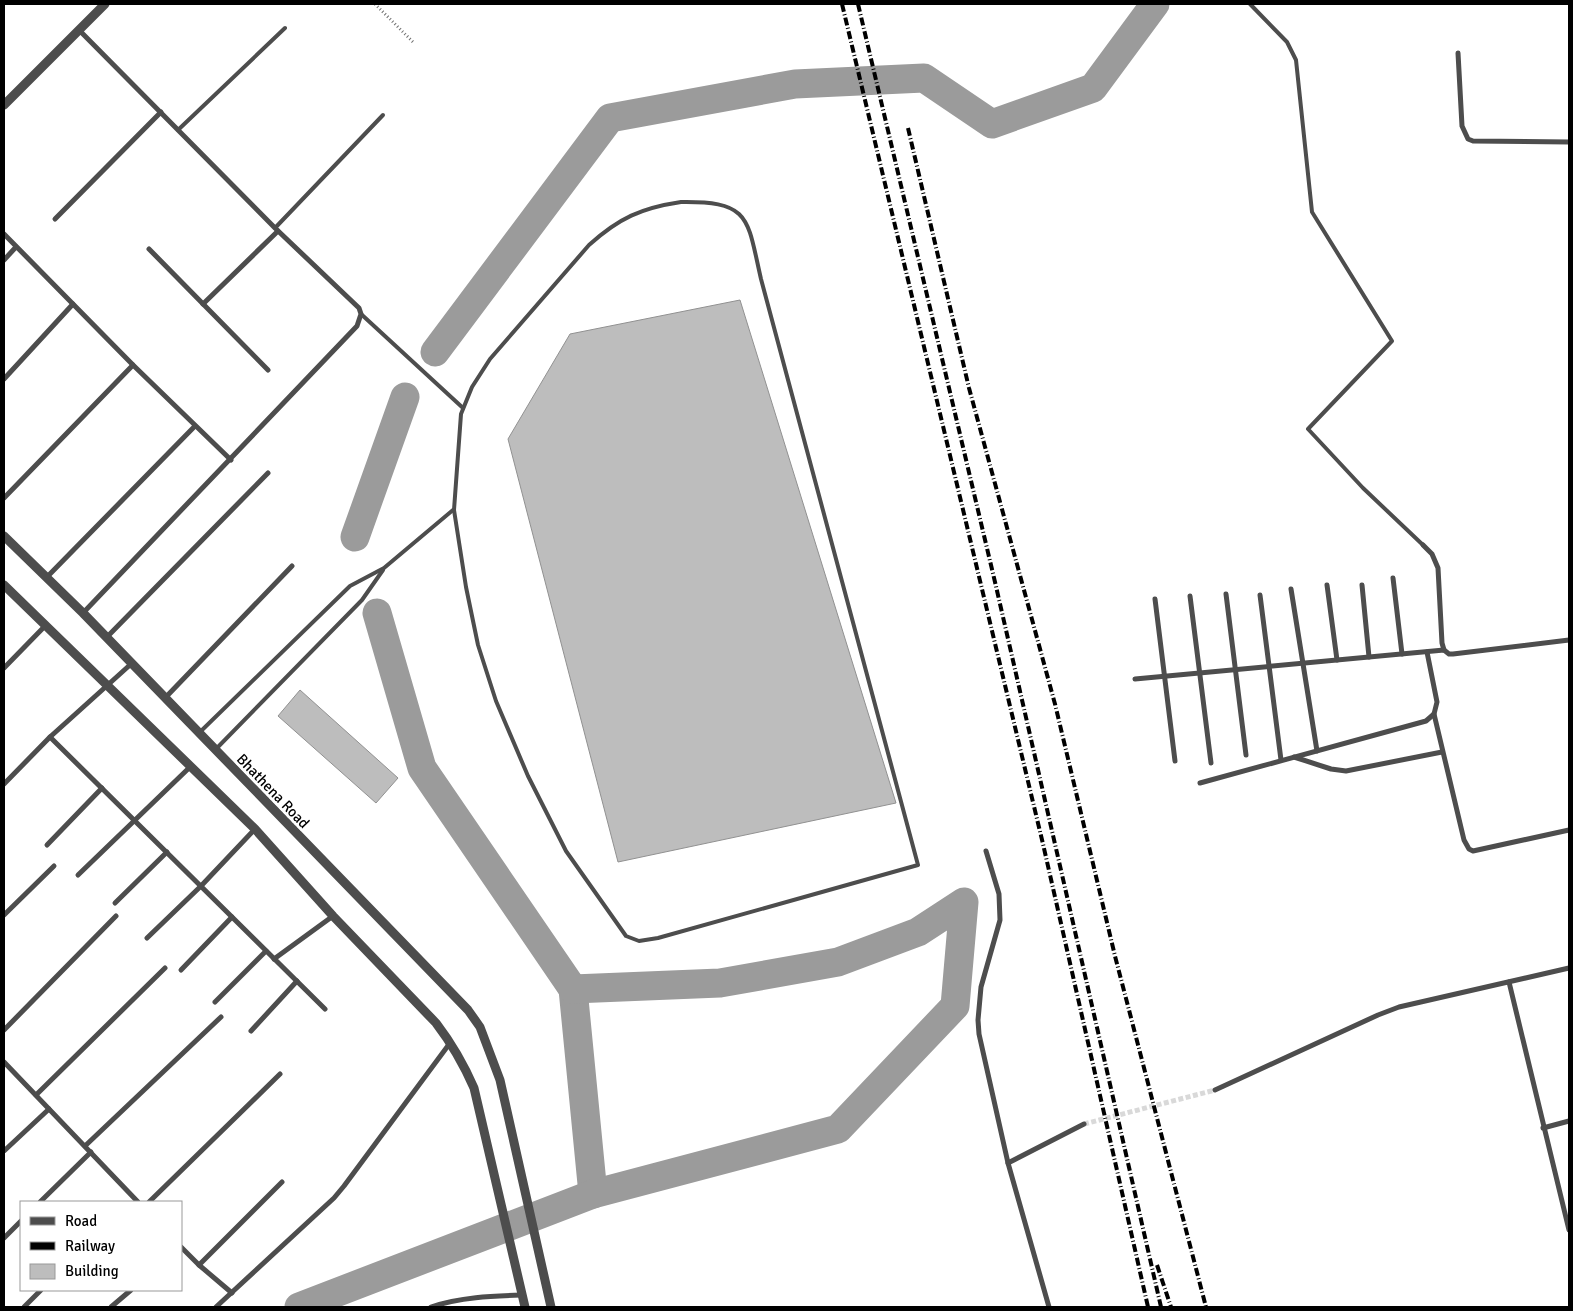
<svg xmlns="http://www.w3.org/2000/svg" width="1573" height="1311" viewBox="0 0 1573 1311" font-family="Signika,sans-serif">
  <style>
    .lines { fill: none; stroke-linecap: round; stroke-linejoin: round }
    .river { stroke: #9b9b9b; stroke-width: 29 }
    .building { fill: #bdbdbd; stroke: #919191 }
    .minor-tunnel { stroke: #d9d9d9; stroke-width: 5; stroke-dasharray: 5 2.5; stroke-linecap: butt }
    .path { stroke: #6f6f6f; stroke-width: 3; stroke-dasharray: 1 2.5; stroke-linecap: butt }
    .service { stroke: #4d4d4d; stroke-width: 4 }
    .minor { stroke: #4d4d4d; stroke-width: 5 }
    .tertiary { stroke: #4d4d4d; stroke-width: 9 }
    .rail { stroke: #000; stroke-width: 4; stroke-dasharray: 8 2.5 1 2.5; stroke-linecap: butt }
    .labels { text-anchor: middle; dominant-baseline: central; stroke-width: 5; stroke-linejoin: round; paint-order: stroke }
    .street-label { font-size: 15px; fill: #000; stroke: #fff }
  </style>
  <rect width="100%" height="100%" fill="#fff"/>
  <g class="lines">
    <g class="river">
      <polyline points="435,352 610,118 795,84 924,78 992,124 1093,88 1155,4"/>
      <polyline points="355,537 405,397"/>
      <polyline points="573,989 593,1194"/>
      <polyline points="299,1307 593,1194 838,1129 955,1006 964,902 918,932 838,962 720,983 573,989 422,768 377,613"/>
    </g>
  </g>
  <g class="building">
    <polygon points="740,300 896,803 618,862 508,439 570,334"/>
    <polygon points="300,690 398,778 376,803 278,716"/>
  </g>
  <g class="lines">
    <polyline class="minor-tunnel" points="1084,1124 1215,1090"/>
    <polyline class="path" points="375,4 413,42"/>
    <g class="service">
      <polyline points="1250,4 1287,42 1296,60 1312,212 1392,341 1308,429 1363,488 1423,545"/>
      <polyline points="178,130 285,28"/>
      <path d="M681,202C751,201 747,218 761,279L918,865L658,938L639,941L626,936L566,851L528,776L496,701L478,645L466,587L454,510L461,414L472,387L490,359L589,245C619,218 641,208 681,202Z"/>
      <polyline points="275,228 383,115"/>
      <polyline points="361,314 463,408"/>
      <polyline points="200,732 350,586 384,568 453,510"/>
      <polyline points="216,749 362,600 383,570"/>
    </g>
    <g class="minor">
      <polyline points="79,30 275,228 359,308 361,314 357,326 83,613"/>
      <polyline points="1458,53 1462,126 1468,139 1473,141 1569,142"/>
      <polyline points="55,219 161,112"/>
      <polyline points="4,234 133,365 231,460"/>
      <polyline points="149,249 268,370"/>
      <polyline points="4,260 16,247"/>
      <polyline points="203,304 278,231"/>
      <polyline points="4,379 73,304"/>
      <polyline points="4,498 133,365"/>
      <polyline points="1423,545 1432,554 1438,568 1442,643 1444,650"/>
      <polyline points="47,577 195,426"/>
      <polyline points="1393,578 1402,654"/>
      <polyline points="1327,585 1337,660"/>
      <polyline points="1362,585 1369,657"/>
      <polyline points="1291,589 1317,751"/>
      <polyline points="1226,594 1246,755"/>
      <polyline points="1260,595 1281,760"/>
      <polyline points="1190,596 1211,763"/>
      <polyline points="1155,599 1175,761"/>
      <polyline points="106,638 268,473"/>
      <polyline points="4,668 45,626"/>
      <polyline points="1135,679 1444,650 1449,654 1453,654 1569,640"/>
      <polyline points="165,698 292,566"/>
      <polyline points="1434,714 1464,840 1469,849 1473,851 1569,830"/>
      <polyline points="50,737 325,1009"/>
      <polyline points="1294,757 1331,769 1346,771 1442,752"/>
      <polyline points="1200,783 1426,721 1434,714 1437,702 1427,652"/>
      <polyline points="4,784 50,737 131,664"/>
      <polyline points="47,845 102,788"/>
      <polyline points="986,851 999,894 1000,920 981,987 978,1020 979,1034 1008,1163 1049,1307"/>
      <polyline points="78,875 190,767"/>
      <polyline points="115,903 167,852"/>
      <polyline points="4,915 54,866"/>
      <polyline points="147,938 201,886 255,829"/>
      <polyline points="274,959 333,916"/>
      <polyline points="181,970 232,917"/>
      <polyline points="1509,982 1569,1230"/>
      <polyline points="215,1002 266,951"/>
      <polyline points="4,1030 116,916"/>
      <polyline points="251,1031 297,981"/>
      <polyline points="4,1062 138,1202"/>
      <polyline points="1215,1090 1378,1015 1399,1007 1569,968"/>
      <polyline points="36,1095 165,968"/>
      <polyline points="1543,1128 1569,1121"/>
      <polyline points="85,1146 221,1017"/>
      <polyline points="4,1151 49,1109"/>
      <polyline points="1008,1163 1084,1124"/>
      <polyline points="40,1202 91,1152"/>
      <polyline points="149,1202 280,1074"/>
      <polyline points="4,1238 21,1221"/>
      <polyline points="181,1247 199,1265 232,1293"/>
      <polyline points="199,1265 282,1182"/>
      <polyline points="24,1307 41,1290"/>
      <polyline points="111,1307 131,1290"/>
      <polyline points="216,1307 334,1198 344,1186 450,1043"/>
      <path d="M431,1307C460,1297 492,1296 522,1295"/>
    </g>
    <g class="tertiary">
      <polyline points="4,105 105,4"/>
      <polyline points="4,536 83,613 468,1010 480,1027 500,1080 551,1307"/>
      <path d="M4,585L255,829L333,916L436,1023C452,1044 464,1065 474,1088L525,1307"/>
    </g>
    <g class="rail">
      <polyline points="842,4 1043,844 1148,1307"/>
      <polyline points="858,4 995,582 1161,1307"/>
      <polyline points="908,128 969,388 1055,704 1115,956 1206,1307"/>
      <polyline points="1157,1265 1171,1307"/>
    </g>
  </g>
  <g class="labels">
    <g class="street-label">
      <text transform="translate(273 791) rotate(46)">Bhathena Road</text>
    </g>
  </g>
  <rect width="1573" height="1311" fill="none" stroke="#000000" stroke-width="10"/>
  <rect x="20" y="1201" width="162" height="90" fill="#ffffff" stroke="#999999"/>
  <rect x="30" y="1217" width="25" height="8" fill="#4d4d4d" stroke="#999999"/>
  <text x="65" y="1226" font-size="15" fill="#000000">Road</text>
  <rect x="30" y="1242" width="25" height="8" fill="#000000" stroke="#999999"/>
  <text x="65" y="1251" font-size="15" fill="#000000">Railway</text>
  <rect x="30" y="1264" width="25" height="15" fill="#bdbdbd" stroke="#999999"/>
  <text x="65" y="1276" font-size="15" fill="#000000">Building</text>
</svg>
